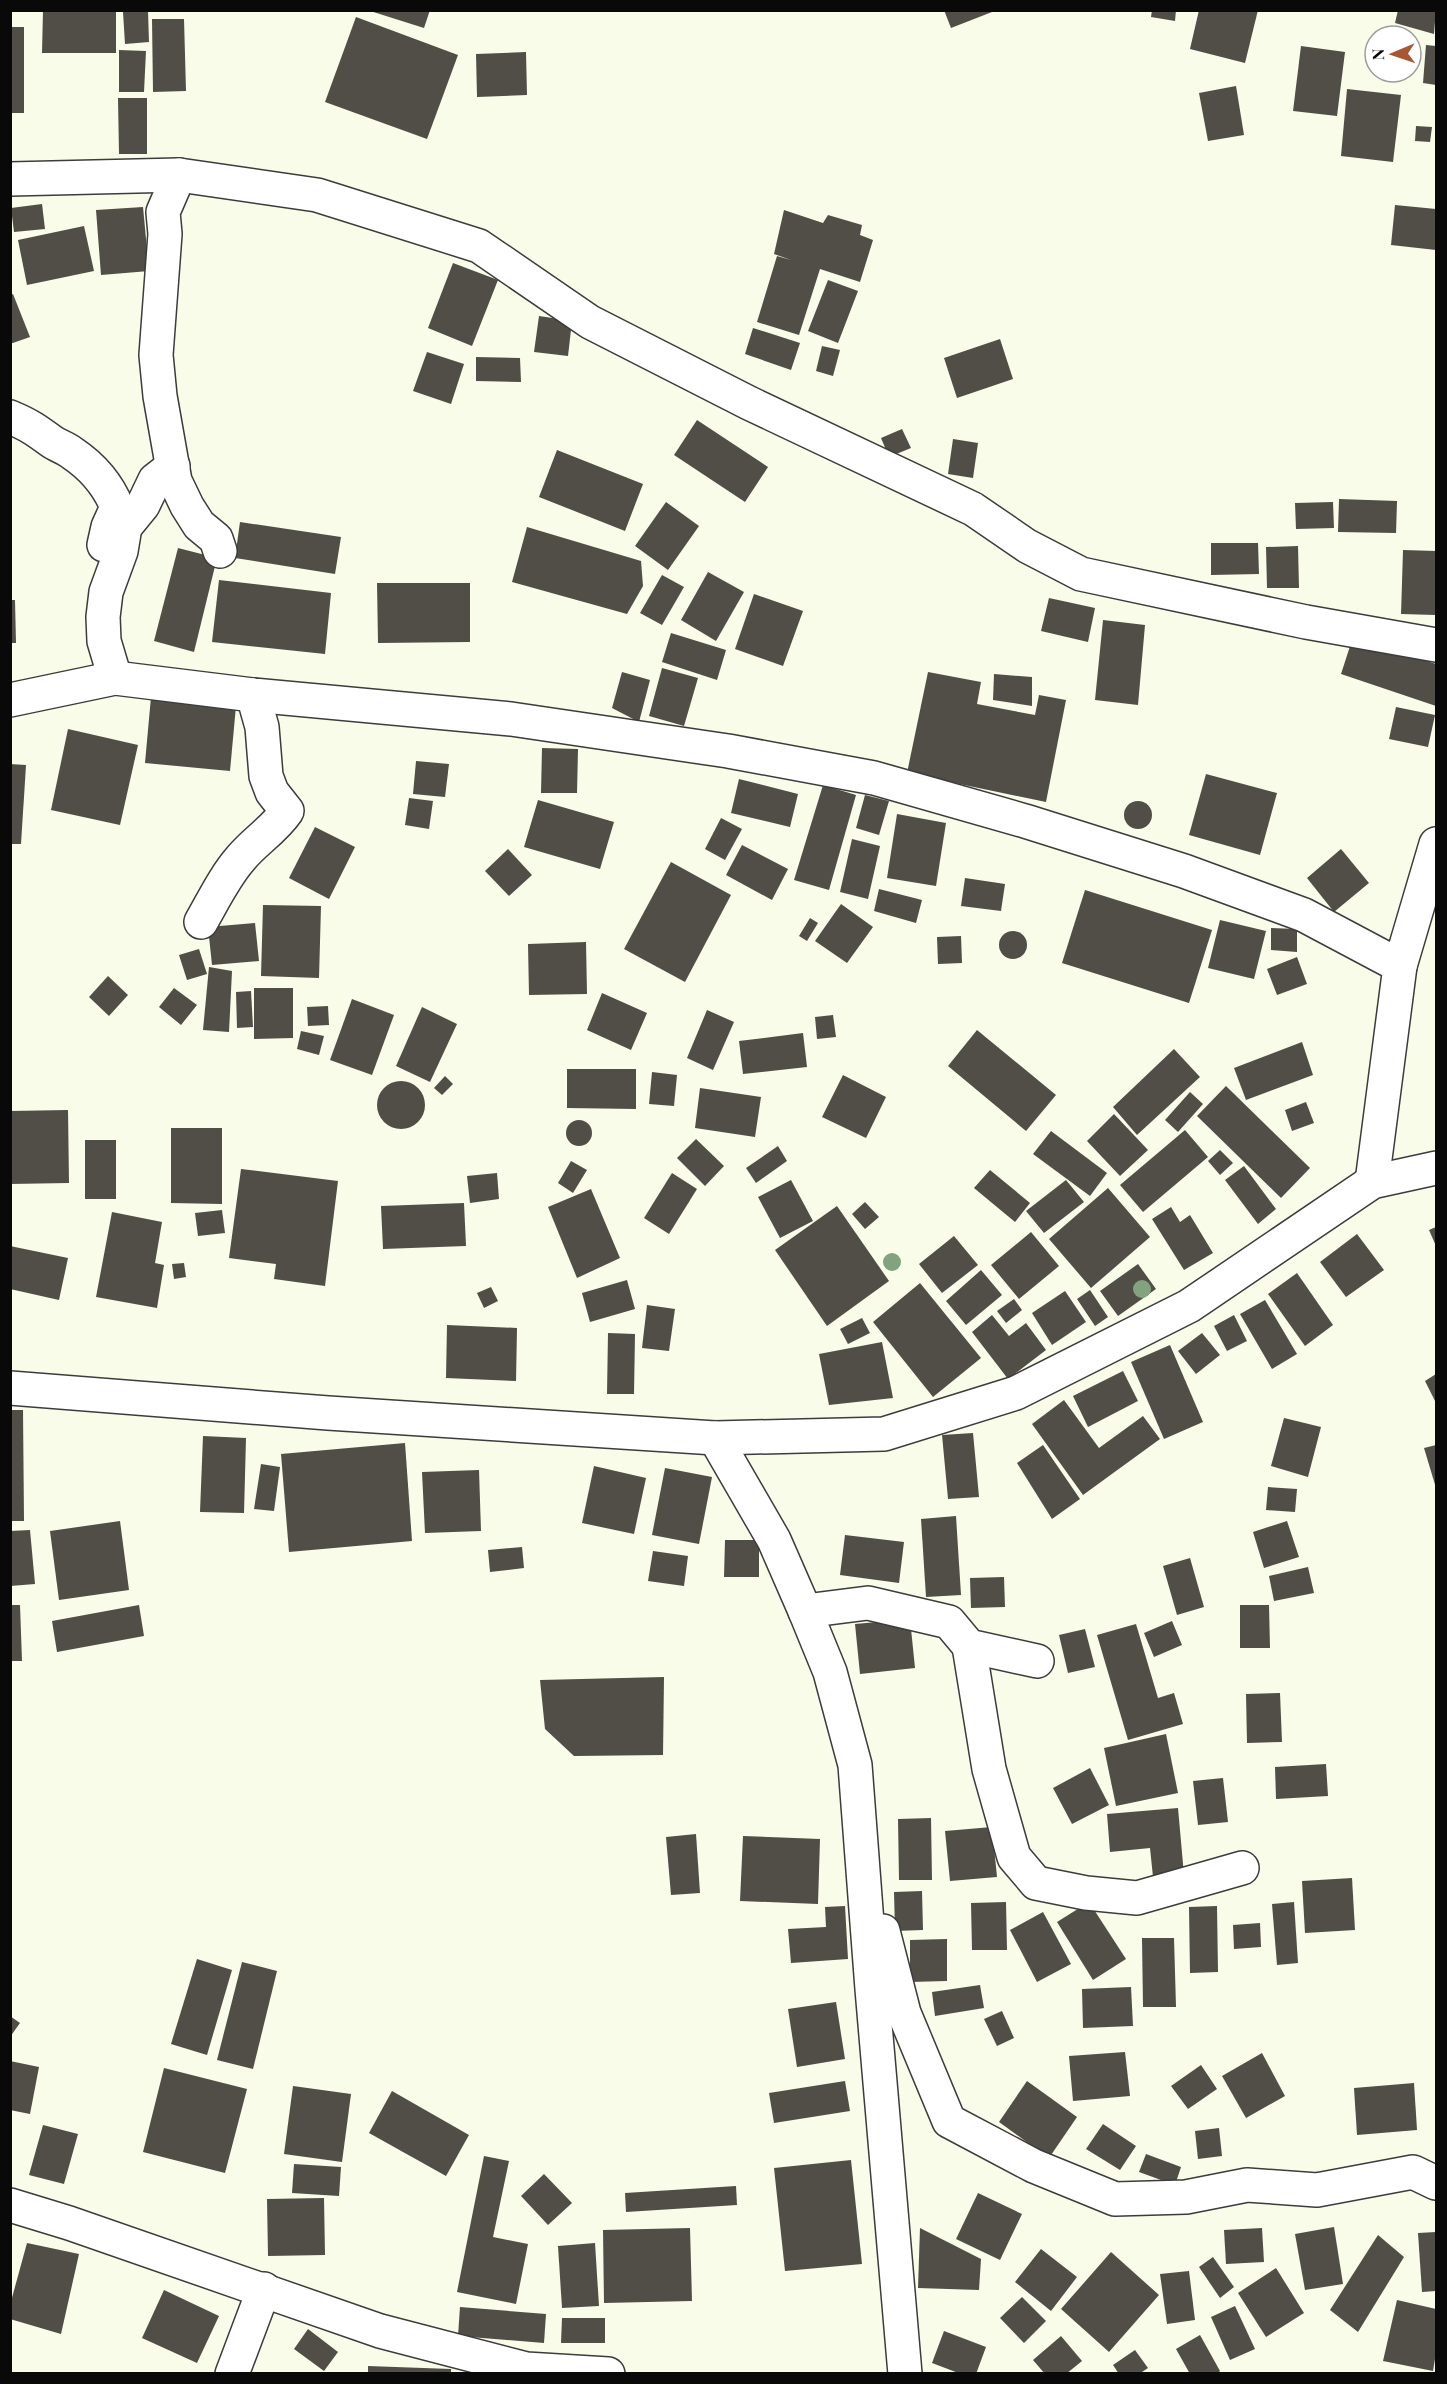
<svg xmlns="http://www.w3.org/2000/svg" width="1447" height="2384" viewBox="0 0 1447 2384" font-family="'Playfair Display',serif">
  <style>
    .building { fill: #514e47 }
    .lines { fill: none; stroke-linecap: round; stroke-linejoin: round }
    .minor-casing { stroke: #3c3c3c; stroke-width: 36 }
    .minor { stroke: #fff; stroke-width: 33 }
    .tree { fill: #83a280 }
  </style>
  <rect width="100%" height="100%" fill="#f9fce8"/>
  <g class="building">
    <polygon points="43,10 116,10 116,53 42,53"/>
    <polygon points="367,10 430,10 424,28"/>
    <polygon points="944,10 991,10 992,12 951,28"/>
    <polygon points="1152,10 1176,10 1175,21 1151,17"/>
    <polygon points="1199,10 1258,10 1245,63 1190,49"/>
    <polygon points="1398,10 1436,10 1434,34 1395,23"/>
    <polygon points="148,11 149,42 125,44 123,12"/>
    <polygon points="356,17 458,55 427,139 325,102"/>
    <polygon points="152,19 184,19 186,91 153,92"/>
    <rect x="10" y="27" width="14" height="86"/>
    <polygon points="1426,45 1436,46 1436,85 1423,83"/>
    <polygon points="1301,46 1345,52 1337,116 1293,111"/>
    <polygon points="119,50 146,51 144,92 119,92"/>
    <polygon points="526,52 527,95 477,97 476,54"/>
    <polygon points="1236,86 1244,135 1208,141 1199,93"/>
    <polygon points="1347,89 1401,95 1393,162 1341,156"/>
    <polygon points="118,98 147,98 147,154 119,154"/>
    <polygon points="1416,126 1432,127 1430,142 1415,141"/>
    <polygon points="42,204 45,229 14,232 11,208"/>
    <polygon points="1395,205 1436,209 1436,250 1391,245"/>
    <polygon points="143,207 149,271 101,275 96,210"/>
    <polygon points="784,210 823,223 828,215 862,225 860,235 873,240 860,282 820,269 799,335 757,322 777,256 791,260 774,254"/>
    <polygon points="84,226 94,271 27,285 18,240"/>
    <polygon points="453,263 498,280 472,346 428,328"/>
    <polygon points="828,280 858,291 838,343 808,331"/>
    <polygon points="13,294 30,337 10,344 10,295"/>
    <polygon points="539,316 572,321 568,356 534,352"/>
    <polygon points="753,328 800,343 791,370 745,354"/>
    <polygon points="1000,339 1013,379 957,398 944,358"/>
    <polygon points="822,346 840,350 833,376 816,371"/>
    <polygon points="427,352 464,364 451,404 413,391"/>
    <polygon points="476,357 520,358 521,382 476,381"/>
    <polygon points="697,420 768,467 745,502 674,455"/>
    <polygon points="902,429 911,448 889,457 881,438"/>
    <polygon points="953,439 978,443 973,478 948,474"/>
    <polygon points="557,450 643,484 625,531 539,497"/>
    <polygon points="1339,499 1397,501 1396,533 1338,532"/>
    <polygon points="666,502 699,526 668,570 635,546"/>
    <polygon points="1333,502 1334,528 1296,529 1295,503"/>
    <polygon points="240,522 341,537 335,574 235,558"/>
    <polygon points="527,527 641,561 643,586 627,614 512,582"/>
    <polygon points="1211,543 1258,543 1259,574 1211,575"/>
    <polygon points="1298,546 1299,588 1267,588 1266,547"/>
    <polygon points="178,548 217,558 194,652 154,641"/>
    <polygon points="1403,550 1436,551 1435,615 1401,614"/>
    <polygon points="708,572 744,592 716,641 681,620"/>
    <polygon points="662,575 684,587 662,625 640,613"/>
    <polygon points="219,580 331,593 325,654 212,642"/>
    <polygon points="377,583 470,583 470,642 378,643"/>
    <polygon points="754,594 803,611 783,666 735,649"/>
    <polygon points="1049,598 1095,608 1088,642 1041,631"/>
    <polygon points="10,600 15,600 16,643 10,643"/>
    <polygon points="1103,620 1145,625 1138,705 1095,700"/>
    <polygon points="671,633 726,650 717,680 662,662"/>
    <polygon points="1353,637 1436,664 1436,706 1341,674"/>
    <polygon points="662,668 698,678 684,726 649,716"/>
    <polygon points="622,672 650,680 639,722 612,708"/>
    <polygon points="928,672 981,682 977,704 1035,715 1039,695 1066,700 1046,802 907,773"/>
    <polygon points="994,674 1032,677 1032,706 993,700"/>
    <polygon points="151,697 236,706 230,771 145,763"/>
    <polygon points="1396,707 1435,715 1428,747 1389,739"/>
    <polygon points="68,729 138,745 120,825 51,810"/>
    <polygon points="542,748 578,749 577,793 541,793"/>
    <polygon points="416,761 449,764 445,797 413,794"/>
    <polygon points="10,764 26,765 21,844 10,844"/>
    <polygon points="1206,774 1277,793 1260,855 1189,835"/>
    <polygon points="739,779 798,794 790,827 731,813"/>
    <polygon points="823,785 856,795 829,890 794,880"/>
    <polygon points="865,795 889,801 879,835 856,828"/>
    <polygon points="409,798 433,801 429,829 405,825"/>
    <polygon points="538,800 614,822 600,869 524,847"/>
    <circle cx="1138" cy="815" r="14"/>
    <polygon points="897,814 946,823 936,886 887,878"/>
    <polygon points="721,818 742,829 725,860 705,849"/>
    <polygon points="315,827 355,847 329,899 289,878"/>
    <polygon points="852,839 880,846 868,899 840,892"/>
    <polygon points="742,845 788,869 772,900 726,875"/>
    <polygon points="508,849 532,875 509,896 485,871"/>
    <polygon points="1341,849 1369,883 1334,912 1307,878"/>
    <polygon points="671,862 731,895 685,982 624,949"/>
    <polygon points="965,878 1005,884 1001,911 961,906"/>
    <polygon points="879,889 922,900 916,923 874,911"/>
    <polygon points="1085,890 1212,930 1189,1003 1062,963"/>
    <polygon points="841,904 873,927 847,963 815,941"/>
    <polygon points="263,905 321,906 319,978 261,976"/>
    <polygon points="810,918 818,923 807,941 799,936"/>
    <polygon points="1220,920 1266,931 1254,979 1208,968"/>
    <polygon points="255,923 259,961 212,965 208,927"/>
    <polygon points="1271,928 1297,929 1297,952 1271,950"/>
    <circle cx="1013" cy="945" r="14"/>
    <polygon points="961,936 962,963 938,964 937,937"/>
    <polygon points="586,942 587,994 529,995 528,944"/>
    <polygon points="199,949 207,974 187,980 179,955"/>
    <polygon points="1297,957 1307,984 1277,995 1267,969"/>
    <polygon points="209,967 232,971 229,1032 203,1030"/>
    <polygon points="108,976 128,995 109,1016 89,997"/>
    <polygon points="174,988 197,1005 181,1025 159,1007"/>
    <polygon points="254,988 293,988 293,1038 254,1039"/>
    <polygon points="251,991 253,1027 237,1028 236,992"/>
    <polygon points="602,993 647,1013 631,1050 587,1030"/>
    <polygon points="352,999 394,1015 372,1075 330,1060"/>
    <polygon points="328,1006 329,1025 308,1026 307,1007"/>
    <polygon points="422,1007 457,1024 430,1082 396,1066"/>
    <polygon points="707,1010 734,1022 713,1070 687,1058"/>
    <polygon points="833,1015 836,1037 817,1039 815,1017"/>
    <polygon points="977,1030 1056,1095 1026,1131 948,1066"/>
    <polygon points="301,1031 324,1036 319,1055 297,1049"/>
    <polygon points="803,1033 807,1067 743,1074 739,1041"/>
    <polygon points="1302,1042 1313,1075 1246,1100 1234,1068"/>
    <polygon points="1174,1049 1200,1077 1137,1135 1113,1107"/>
    <polygon points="567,1069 636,1069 636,1109 567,1108"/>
    <polygon points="652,1072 677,1075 674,1106 649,1104"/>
    <polygon points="843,1075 886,1097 866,1138 822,1117"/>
    <polygon points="445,1076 453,1084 442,1095 434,1088"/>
    <circle cx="401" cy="1105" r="24"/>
    <polygon points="1226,1086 1310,1168 1281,1198 1197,1116"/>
    <polygon points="700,1088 761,1097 755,1137 695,1128"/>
    <polygon points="1190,1092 1203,1104 1178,1132 1165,1120"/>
    <polygon points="1306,1102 1314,1123 1292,1131 1285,1110"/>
    <polygon points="68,1110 69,1183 10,1184 10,1111"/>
    <polygon points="1114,1114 1148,1150 1120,1176 1087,1141"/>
    <circle cx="579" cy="1133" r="13"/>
    <polygon points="171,1128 222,1128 222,1204 171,1203"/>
    <polygon points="1185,1130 1208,1157 1143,1212 1120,1185"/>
    <polygon points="1051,1131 1107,1173 1090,1196 1033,1154"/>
    <polygon points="696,1139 724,1166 705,1186 677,1158"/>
    <rect x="85" y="1140" width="31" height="59"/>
    <polygon points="778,1146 787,1161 756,1183 746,1168"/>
    <polygon points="1220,1150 1233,1163 1220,1175 1208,1161"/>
    <polygon points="571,1161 587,1170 573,1193 558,1183"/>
    <polygon points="1244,1166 1276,1209 1258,1224 1225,1180"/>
    <polygon points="241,1169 338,1181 325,1286 274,1279 276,1264 229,1258"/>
    <polygon points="990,1170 1030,1203 1015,1222 974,1188"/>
    <polygon points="497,1173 499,1199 470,1203 467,1176"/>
    <polygon points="672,1173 697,1189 669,1234 644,1218"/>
    <polygon points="791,1180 813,1221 780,1238 758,1197"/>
    <polygon points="1066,1180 1084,1202 1044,1233 1026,1211"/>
    <polygon points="1108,1188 1150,1237 1091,1288 1049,1239"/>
    <polygon points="591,1189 620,1258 577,1278 548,1207"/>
    <polygon points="865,1202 879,1217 865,1229 852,1214"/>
    <polygon points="464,1203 466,1246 383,1249 381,1206"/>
    <polygon points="837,1206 889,1281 827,1326 775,1250"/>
    <polygon points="1171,1207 1180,1222 1190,1215 1213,1253 1184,1270 1152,1219"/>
    <polygon points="222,1210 225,1233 198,1236 195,1213"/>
    <polygon points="112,1212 162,1222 155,1263 164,1265 157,1308 96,1297"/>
    <polygon points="1436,1227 1436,1246 1429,1230"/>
    <polygon points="1031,1232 1059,1266 1019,1299 991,1265"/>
    <polygon points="1357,1234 1384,1270 1346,1297 1320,1262"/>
    <polygon points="954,1236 978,1265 942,1293 919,1264"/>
    <polygon points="10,1246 68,1258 59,1300 10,1289"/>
    <polygon points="184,1263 186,1277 174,1279 172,1264"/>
    <polygon points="1138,1264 1156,1289 1118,1316 1100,1291"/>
    <polygon points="981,1270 1002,1295 966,1325 946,1301"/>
    <polygon points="1297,1273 1333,1325 1305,1346 1268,1294"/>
    <polygon points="627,1280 635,1309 590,1322 582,1293"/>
    <polygon points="920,1283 981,1358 933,1397 873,1322"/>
    <polygon points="491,1287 498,1301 484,1308 477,1293"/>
    <polygon points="1090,1290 1108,1317 1095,1326 1077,1299"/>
    <polygon points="1065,1291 1086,1322 1052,1345 1032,1313"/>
    <polygon points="1014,1299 1022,1310 1006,1323 997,1311"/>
    <polygon points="1265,1300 1297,1354 1272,1369 1240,1314"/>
    <polygon points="647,1305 675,1309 669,1351 642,1348"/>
    <polygon points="992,1315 1009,1336 1026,1323 1046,1350 1008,1379 972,1332"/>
    <polygon points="1234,1315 1247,1341 1227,1351 1214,1326"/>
    <polygon points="862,1318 870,1333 848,1344 840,1329"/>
    <polygon points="447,1325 517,1328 516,1381 446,1378"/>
    <polygon points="608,1333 635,1334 634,1394 607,1394"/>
    <polygon points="1202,1333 1220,1355 1196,1374 1178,1351"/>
    <polygon points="882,1342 893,1398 829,1405 819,1354"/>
    <polygon points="1170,1345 1203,1422 1164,1439 1131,1362"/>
    <polygon points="1123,1371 1138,1401 1088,1427 1073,1396"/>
    <polygon points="1436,1374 1436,1403 1425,1381"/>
    <polygon points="1064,1400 1099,1448 1143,1416 1160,1439 1083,1495 1032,1424"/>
    <polygon points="10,1410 23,1410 24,1521 10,1521"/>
    <polygon points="1284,1418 1321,1427 1308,1477 1271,1466"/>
    <polygon points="973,1433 979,1497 948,1499 942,1435"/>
    <polygon points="203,1436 246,1438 244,1513 200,1512"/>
    <polygon points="405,1443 412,1541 289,1552 281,1454"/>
    <polygon points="1043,1445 1080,1499 1052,1519 1017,1463"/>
    <polygon points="1436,1445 1436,1488 1424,1448"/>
    <polygon points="261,1464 280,1467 274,1511 254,1509"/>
    <polygon points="594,1466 646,1478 634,1534 582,1523"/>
    <polygon points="665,1468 712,1477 699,1544 652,1535"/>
    <polygon points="479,1470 481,1531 425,1533 422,1472"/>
    <polygon points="1268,1487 1297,1489 1295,1512 1266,1510"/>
    <polygon points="956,1516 961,1595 926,1597 921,1519"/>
    <polygon points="120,1521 129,1590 59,1600 50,1531"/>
    <polygon points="1287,1521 1299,1557 1264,1568 1253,1532"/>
    <polygon points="30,1530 35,1584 10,1586 10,1531"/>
    <polygon points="845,1535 904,1542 899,1583 840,1575"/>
    <polygon points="725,1540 759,1540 759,1577 724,1577"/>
    <polygon points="522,1547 524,1568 490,1572 488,1550"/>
    <polygon points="653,1551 688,1556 684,1586 648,1581"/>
    <polygon points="1190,1558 1204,1607 1177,1615 1163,1566"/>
    <polygon points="1308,1567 1314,1593 1274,1601 1269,1576"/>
    <polygon points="1004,1577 1005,1607 971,1608 970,1578"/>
    <polygon points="10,1605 20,1605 22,1661 10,1661"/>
    <polygon points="139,1605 144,1636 57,1652 52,1621"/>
    <polygon points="1240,1605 1269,1605 1270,1648 1240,1648"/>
    <polygon points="910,1619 915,1668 860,1674 855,1624"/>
    <polygon points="1172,1621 1182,1645 1154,1657 1144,1633"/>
    <polygon points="1136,1624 1158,1698 1174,1693 1183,1724 1128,1740 1097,1635"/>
    <polygon points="1085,1629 1095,1667 1068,1673 1059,1635"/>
    <polygon points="664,1677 663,1755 574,1756 545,1729 540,1680"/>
    <polygon points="1280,1693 1282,1742 1247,1743 1246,1694"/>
    <polygon points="1166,1734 1178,1793 1116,1806 1104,1748"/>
    <polygon points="1326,1764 1328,1796 1276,1799 1275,1767"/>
    <polygon points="1090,1768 1109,1805 1072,1824 1053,1788"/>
    <polygon points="1223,1778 1228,1822 1198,1825 1193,1781"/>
    <polygon points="1178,1808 1184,1875 1153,1877 1150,1848 1110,1852 1107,1814"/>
    <polygon points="931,1818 932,1880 899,1880 898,1819"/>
    <polygon points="992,1827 997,1877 950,1881 945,1831"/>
    <polygon points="696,1834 700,1893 671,1895 666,1837"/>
    <polygon points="743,1836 820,1839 818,1904 740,1901"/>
    <polygon points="1352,1878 1355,1930 1305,1933 1302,1881"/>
    <polygon points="922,1891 923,1930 895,1931 894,1892"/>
    <polygon points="1006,1902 1007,1950 972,1950 971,1903"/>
    <polygon points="1089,1902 1126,1959 1093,1980 1057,1922"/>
    <polygon points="1294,1902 1298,1963 1277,1965 1272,1904"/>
    <polygon points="845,1906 848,1959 791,1963 788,1929 826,1927 825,1907"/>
    <polygon points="1217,1906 1218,1972 1190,1973 1189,1907"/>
    <polygon points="1043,1912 1071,1964 1037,1982 1010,1930"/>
    <polygon points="1260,1923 1261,1947 1234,1949 1233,1925"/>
    <polygon points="1142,1938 1174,1938 1176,2007 1143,2007"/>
    <polygon points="947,1939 947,1981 910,1982 910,1940"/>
    <polygon points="197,1959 232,1970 207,2055 171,2044"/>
    <polygon points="242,1962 277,1971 253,2069 217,2060"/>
    <polygon points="980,1985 984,2008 935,2016 932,1992"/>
    <polygon points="1131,1987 1133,2026 1083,2028 1082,1989"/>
    <polygon points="836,2002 845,2059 797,2067 788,2009"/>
    <polygon points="1002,2011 1014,2038 997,2046 984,2019"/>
    <polygon points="10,2016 20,2023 10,2037"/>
    <polygon points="1125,2052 1130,2096 1073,2101 1069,2056"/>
    <polygon points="1262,2053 1285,2096 1246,2118 1222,2076"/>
    <polygon points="10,2061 39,2067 30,2114 10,2110"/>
    <polygon points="1201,2065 1217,2089 1188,2109 1171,2086"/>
    <polygon points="164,2068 247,2089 225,2173 143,2152"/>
    <polygon points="845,2081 850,2111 774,2123 769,2093"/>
    <polygon points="1027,2081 1077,2117 1049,2158 999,2122"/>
    <polygon points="1414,2083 1417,2130 1357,2135 1354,2088"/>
    <polygon points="293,2086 351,2094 342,2162 284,2154"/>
    <polygon points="392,2091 469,2135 446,2176 369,2133"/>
    <polygon points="1103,2124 1136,2146 1120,2170 1086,2149"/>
    <polygon points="43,2125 78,2134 64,2184 29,2175"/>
    <polygon points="1219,2128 1222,2156 1198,2159 1195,2131"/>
    <polygon points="1146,2154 1181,2167 1175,2185 1139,2172"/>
    <polygon points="484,2156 509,2161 493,2237 528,2244 516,2304 457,2292"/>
    <polygon points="851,2160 862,2264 785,2271 774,2168"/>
    <polygon points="294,2164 341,2167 339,2196 292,2193"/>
    <polygon points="544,2174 572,2203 548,2225 521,2196"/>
    <polygon points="736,2186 737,2205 626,2212 625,2193"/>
    <polygon points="978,2193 1022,2214 1000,2260 956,2239"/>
    <polygon points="324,2198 325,2255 268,2256 267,2199"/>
    <polygon points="1334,2227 1343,2284 1305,2290 1295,2234"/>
    <polygon points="690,2228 692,2301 604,2303 603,2230"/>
    <polygon points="920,2228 981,2259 979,2290 918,2288"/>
    <polygon points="1262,2228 1264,2262 1226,2264 1224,2230"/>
    <polygon points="1436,2232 1436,2291 1422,2292 1418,2233"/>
    <polygon points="1378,2235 1404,2257 1358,2332 1330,2310"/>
    <polygon points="27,2243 79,2254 61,2334 10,2319 10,2305"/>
    <polygon points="595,2243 599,2306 562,2308 558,2246"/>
    <polygon points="1041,2249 1077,2277 1051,2311 1015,2282"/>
    <polygon points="1111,2252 1159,2295 1109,2352 1061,2309"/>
    <polygon points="1213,2257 1234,2287 1220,2298 1199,2267"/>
    <polygon points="1276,2268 1304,2313 1266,2337 1238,2293"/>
    <polygon points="1189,2271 1195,2320 1167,2324 1160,2274"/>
    <polygon points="164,2290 219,2316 197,2363 142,2338"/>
    <polygon points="1022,2297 1046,2321 1024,2343 1000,2318"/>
    <polygon points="1397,2300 1436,2309 1436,2353 1433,2371 1383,2361"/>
    <polygon points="1235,2306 1255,2349 1230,2360 1211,2317"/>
    <polygon points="460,2307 546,2314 544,2343 458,2336"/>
    <polygon points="562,2318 605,2318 605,2343 561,2343"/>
    <polygon points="308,2329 338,2352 324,2371 294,2349"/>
    <polygon points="944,2331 986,2347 976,2374 961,2374 932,2363"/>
    <polygon points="1200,2335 1220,2371 1217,2374 1190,2374 1176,2349"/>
    <polygon points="1061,2336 1082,2361 1066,2374 1045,2374 1033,2360"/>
    <polygon points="1135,2350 1148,2368 1139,2374 1119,2374 1113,2365"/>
    <polygon points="368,2366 451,2369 451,2374 368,2374"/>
  </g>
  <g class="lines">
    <g class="minor-casing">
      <g id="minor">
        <polyline points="179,175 163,212 165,234 156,355 160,396 175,481 187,506 199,525 216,539 220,551"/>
        <polyline points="10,179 179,175 317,195 479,246 590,322 749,403 973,509 1027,546 1081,574 1306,622 1436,645"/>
        <path d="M10,417C29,425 36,430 51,441C58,446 66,448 72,453C93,467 108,485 117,507L108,527L104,545"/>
        <polyline points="115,678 104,641 103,617 106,592 121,551 125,527 143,505 155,480 173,466"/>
        <polyline points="10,700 115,678 253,695 511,719 728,751 874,778 1025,821 1184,871 1304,915 1400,966 1372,1182"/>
        <path d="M201,922C213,901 225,876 241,858C255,841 274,830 287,811L272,792L266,776L262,727L253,695"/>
        <polyline points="1400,966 1436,844"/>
        <polyline points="10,1388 328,1413 715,1438 884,1434 1016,1393 1189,1306 1372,1182 1436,1168"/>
        <polyline points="715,1438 774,1540 805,1611 830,1672 855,1765 872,1989 905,2374"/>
        <polyline points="805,1611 868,1603 949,1622 969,1646 1037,1661"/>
        <polyline points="969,1646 989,1769 1014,1857 1036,1883 1086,1893 1137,1898 1242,1868"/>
        <polyline points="883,1931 904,2013 949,2121 1034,2166 1115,2199 1186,2197 1247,2185 1317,2190 1413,2172 1436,2183"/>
        <polyline points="10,2205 69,2223 380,2331 526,2369 608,2374"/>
        <polyline points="232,2374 264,2289"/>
      </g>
    </g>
    <use href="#minor" class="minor"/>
  </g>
  <g class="tree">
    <circle cx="892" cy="1262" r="9"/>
    <circle cx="1142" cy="1289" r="9"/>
  </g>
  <rect width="1447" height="2384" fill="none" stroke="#090909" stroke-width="24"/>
  <g transform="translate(1393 54) rotate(268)"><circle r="28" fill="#ffffff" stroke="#9d9d9d" stroke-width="1.5"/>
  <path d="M0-4.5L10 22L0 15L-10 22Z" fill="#a85732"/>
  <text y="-9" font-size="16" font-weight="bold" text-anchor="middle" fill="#090909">N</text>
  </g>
</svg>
